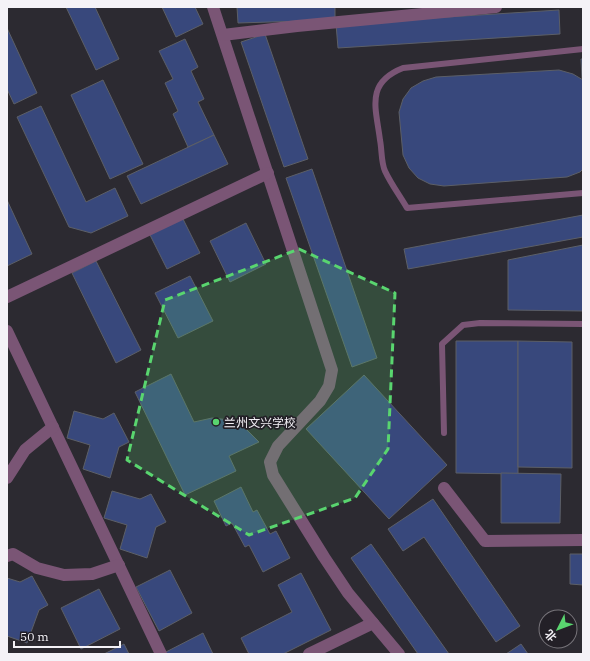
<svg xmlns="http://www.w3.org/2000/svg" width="590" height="661" viewBox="0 0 590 661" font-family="'IBM Plex Serif','Noto Sans SC',serif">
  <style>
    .building { fill: #38487c; stroke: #5c5f67 }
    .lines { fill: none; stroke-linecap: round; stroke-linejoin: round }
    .lane { stroke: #7a5575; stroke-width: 6 }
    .street { stroke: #7a5575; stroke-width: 12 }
    .marked { fill: #59d56f; fill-opacity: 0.2; stroke: #59d56f; stroke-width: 3; stroke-dasharray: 8 5; stroke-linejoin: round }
    .poi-dot { fill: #59d56f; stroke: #232027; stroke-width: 1.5 }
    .labels { text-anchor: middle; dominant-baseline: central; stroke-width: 3.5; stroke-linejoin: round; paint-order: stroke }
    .poi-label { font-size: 12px; fill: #f4f2f7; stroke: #232027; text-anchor: start }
  </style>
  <rect width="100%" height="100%" fill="#2c2a31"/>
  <g class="building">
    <polygon points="66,7 95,7 119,59 96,70"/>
    <polygon points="162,7 195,7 203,24 176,37"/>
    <polygon points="237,7 335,7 335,20 238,23"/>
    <polygon points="559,10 560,34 338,48 336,24"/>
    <polygon points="7,28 37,93 14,104 7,89"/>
    <polygon points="265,34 308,159 284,167 241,42"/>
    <polygon points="185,39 198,67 191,71 204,99 198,102 214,135 188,147 173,114 178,111 165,83 173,79 159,51"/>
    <polygon points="581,59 583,59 583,98"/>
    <polygon points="559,70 573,74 583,80 583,169 580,172 567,177 444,186 430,184 418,178 409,168 403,155 399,112 403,99 411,88 423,81 436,77"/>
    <polygon points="103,80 143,164 110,179 71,95"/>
    <polygon points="41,106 86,202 115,188 128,216 91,233 69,227 17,117"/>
    <polygon points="214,135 228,164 141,204 127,176"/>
    <polygon points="312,169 377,358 352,367 286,178"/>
    <polygon points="7,200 32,254 7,266"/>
    <polygon points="583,215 583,237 408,269 404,249"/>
    <polygon points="182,217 200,253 167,269 149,233"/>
    <polygon points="246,223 266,264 230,282 210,241"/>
    <polygon points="583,245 583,311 508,310 508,260"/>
    <polygon points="96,261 141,350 116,363 72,273"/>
    <polygon points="190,276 213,321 178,338 155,293"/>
    <polygon points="456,341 518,341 518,474 456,473"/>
    <polygon points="518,341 572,342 572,468 518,467"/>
    <polygon points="171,374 194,422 212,418 230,420 246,429 259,442 229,456 236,471 185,495 135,392"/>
    <polygon points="364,375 447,465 389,519 306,429"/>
    <polygon points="74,411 103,419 114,413 129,442 119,447 110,478 83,469 90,445 67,438"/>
    <polygon points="501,473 561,474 560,523 501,523"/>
    <polygon points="241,487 253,512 257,510 270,534 276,531 290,558 263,572 249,545 245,547 232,523 226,526 214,501"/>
    <polygon points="112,491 140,499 151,494 166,522 156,527 147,558 120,549 127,525 104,518"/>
    <polygon points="433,499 520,626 496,642 424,537 403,551 388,529"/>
    <polygon points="371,544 449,654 418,654 351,558"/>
    <polygon points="570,554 583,554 583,585 570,584"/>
    <polygon points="170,570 192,613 159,631 136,587"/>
    <polygon points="301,573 331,630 283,654 249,654 241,638 292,612 278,585"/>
    <polygon points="32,576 48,605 39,610 27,643 7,636 7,578 20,582"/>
    <polygon points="99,589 120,629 81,649 61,608"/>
    <polygon points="203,633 213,654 165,654 164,653"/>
    <polygon points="124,644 129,654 104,654"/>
    <polygon points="521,644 528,654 506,654"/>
  </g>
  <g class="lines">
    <g class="lane">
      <path d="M583,49L403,68C365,83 376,108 380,140C382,150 381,162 385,171C391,184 400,196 407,208L583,193"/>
      <polyline points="444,433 442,344 463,325 480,323 583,324"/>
    </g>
    <g class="street">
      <polyline points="213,7 332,370 329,386 320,401 278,446 270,462 273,475 324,557 348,593 373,623"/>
      <polyline points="223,35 297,26 496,7"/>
      <polyline points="7,297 268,173"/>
      <polyline points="7,331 161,654"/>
      <polyline points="7,478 25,450 53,427"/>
      <polyline points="444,488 485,541 583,540"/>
      <polyline points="7,556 13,554 37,568 64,575 92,574 119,565"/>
      <polyline points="309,654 373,623 399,654"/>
    </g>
  </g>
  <path class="marked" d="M299,249L395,293L388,449L355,498L249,535L127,460L165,300Z"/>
  <circle class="poi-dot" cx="216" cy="422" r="4"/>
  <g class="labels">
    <g class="poi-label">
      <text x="224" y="422">兰州文兴学校</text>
    </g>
  </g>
  <rect width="590" height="661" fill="none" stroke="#f4f2f7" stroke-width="16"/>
  <g transform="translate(558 629) rotate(228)"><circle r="19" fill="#232027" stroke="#77747a"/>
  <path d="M0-3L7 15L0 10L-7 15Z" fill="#59d56f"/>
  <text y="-6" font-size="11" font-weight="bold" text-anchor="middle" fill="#f4f2f7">北</text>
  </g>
  <path d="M14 641v6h106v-6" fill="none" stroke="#f4f2f7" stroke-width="2"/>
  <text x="20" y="641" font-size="12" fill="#f4f2f7" stroke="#232027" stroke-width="3" paint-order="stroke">50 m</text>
</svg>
